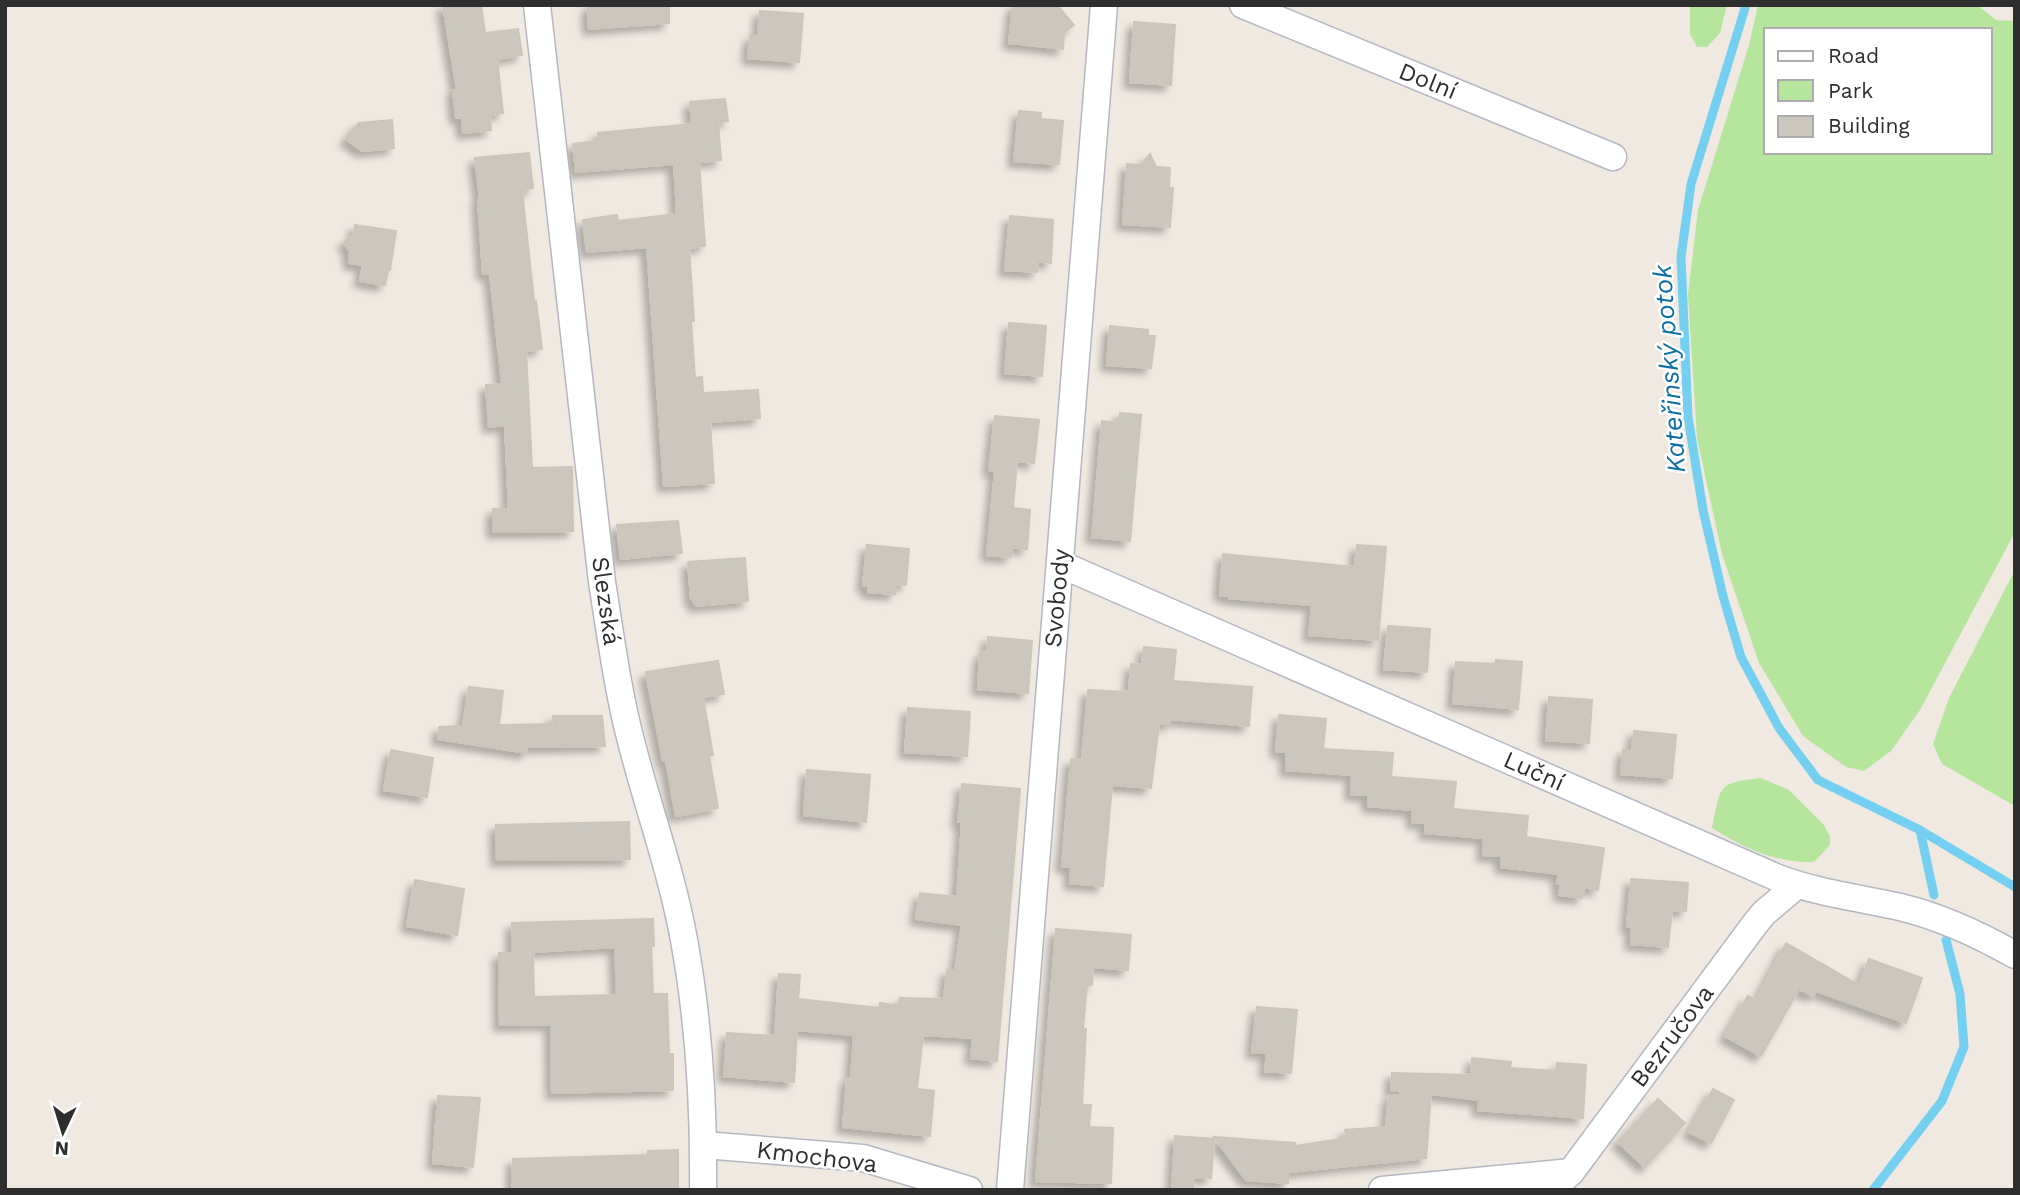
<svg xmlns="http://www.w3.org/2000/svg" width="2020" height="1195" viewBox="0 0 2020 1195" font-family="'Work Sans',sans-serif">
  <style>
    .green { fill: #b6e59e; fill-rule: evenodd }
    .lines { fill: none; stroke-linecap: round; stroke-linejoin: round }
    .stream { stroke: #75cff0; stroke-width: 9 }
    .building { fill: #cbc7bf; stroke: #cbc5ba; stroke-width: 2; fill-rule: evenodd; filter: url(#shadow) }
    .street-casing { stroke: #b4b7c1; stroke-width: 29 }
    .street { stroke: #fff; stroke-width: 26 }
    .labels { text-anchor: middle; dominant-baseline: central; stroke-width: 5; stroke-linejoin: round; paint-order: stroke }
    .street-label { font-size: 24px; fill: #2e2e2e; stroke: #fff }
    .water-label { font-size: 26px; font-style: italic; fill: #0d6fa3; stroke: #fff }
  </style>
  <defs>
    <filter id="shadow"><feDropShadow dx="-6" dy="6" stdDeviation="3.5" flood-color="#0004"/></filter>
  </defs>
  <rect width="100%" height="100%" fill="#efe9e1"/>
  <g class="green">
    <polygon points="1727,5 1720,33 1707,47 1697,47 1690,34 1690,5"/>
    <path d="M1758,5H1977L1996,20L2015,21V532L1920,710L1891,751L1864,771L1846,767L1803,736L1759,663L1722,554L1697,438L1688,295L1698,210L1749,45ZM1766,30H1990V152H1766Z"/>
    <polygon points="2015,570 2015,806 1942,764 1933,744 1949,698"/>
    <path d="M1761,778L1789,790L1823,824L1830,836V845L1814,862C1777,864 1742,847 1712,828C1721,786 1716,783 1761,778Z"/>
  </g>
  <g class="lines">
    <g class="stream">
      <polyline points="1746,5 1691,184 1681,257 1688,417 1703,510 1723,596 1741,657 1779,728 1818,780 1920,830 2015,887"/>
      <polyline points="1920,830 1934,895"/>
      <polyline points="1873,1190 1942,1101 1964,1047 1960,994 1946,940"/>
    </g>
  </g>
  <g class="building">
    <polygon points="443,5 481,5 485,33 518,29 522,55 497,59 503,113 490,115 491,130 463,133 462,118 456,118 453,90 457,90"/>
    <polygon points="588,5 669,5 669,23 589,29"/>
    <polygon points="1013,5 1057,5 1074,25 1064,32 1063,49 1009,43"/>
    <polygon points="760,11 803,14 799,62 748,58 750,36 758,36"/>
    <polygon points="1134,22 1175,25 1171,85 1130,82"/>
    <polygon points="725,99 728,121 718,122 721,160 699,162 705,246 689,248 694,321 691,321 695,378 702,377 703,393 758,390 760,418 710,422 714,483 664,486 647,247 587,252 583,220 617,215 618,221 677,214 674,164 576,172 573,144 598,141 598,133 692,124 690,102"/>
    <polygon points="1019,111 1041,113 1040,119 1063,121 1059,164 1014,161"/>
    <polygon points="392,120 394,148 362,151 346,139 359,123"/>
    <polygon points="529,153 533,188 522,190 534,301 536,301 542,349 526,351 532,468 572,467 573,531 493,532 493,509 509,509 505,425 489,427 486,385 502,384 490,274 483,274 478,199 480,198 475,158"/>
    <polygon points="1150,154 1156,167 1170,168 1169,188 1173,188 1170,227 1123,224 1127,164 1141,165"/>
    <polygon points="1010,216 1053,220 1051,263 1038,261 1037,272 1005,270"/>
    <polygon points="355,225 396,231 390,270 388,270 385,285 360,281 363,265 349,263 350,252 344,242 354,235"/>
    <polygon points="1009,323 1046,326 1042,376 1005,373"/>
    <polygon points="1110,326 1148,330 1148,336 1155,336 1151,368 1107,365"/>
    <polygon points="1120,413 1141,415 1130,541 1092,537 1102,421 1119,423"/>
    <polygon points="995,416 1039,420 1034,463 1017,461 1013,508 1030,510 1027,549 1012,547 1011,557 987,555 995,471 989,470"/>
    <polygon points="678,521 682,553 621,559 617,525"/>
    <polygon points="867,545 909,549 906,585 896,584 895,594 868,592 868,586 863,586"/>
    <polygon points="1357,545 1386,547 1378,640 1309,635 1312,605 1229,598 1229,596 1220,595 1223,554 1355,567"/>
    <polygon points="745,558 748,601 696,606 691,598 688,562"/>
    <polygon points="1388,626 1430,629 1427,672 1384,669"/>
    <polygon points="988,637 1032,641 1028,693 978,689 980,656 982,656 983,651 987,651"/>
    <polygon points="1144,647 1176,650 1173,681 1252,687 1249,726 1170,719 1170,724 1159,724 1151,788 1112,785 1103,886 1070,883 1071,867 1062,866 1071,759 1082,760 1088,690 1129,692 1131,664 1142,665"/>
    <polygon points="1496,660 1522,662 1518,709 1453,703 1456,662 1495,664"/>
    <polygon points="718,661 724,694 703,697 713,755 709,756 718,808 676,816 666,761 663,761 646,672"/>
    <polygon points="469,687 503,691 499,725 554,724 553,716 602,716 605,746 527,747 527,753 438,739 439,727 463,726"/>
    <polygon points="1549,697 1592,700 1589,743 1546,740"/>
    <polygon points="908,708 970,712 967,756 905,752"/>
    <polygon points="1279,715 1326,719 1323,749 1393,753 1391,777 1456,782 1453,809 1528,816 1526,837 1604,848 1598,890 1584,887 1582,898 1559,895 1561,884 1557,883 1559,874 1501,867 1501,856 1483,855 1484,838 1425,833 1426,823 1412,822 1413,810 1368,806 1368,795 1351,794 1352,775 1286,770 1286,752 1276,751"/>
    <polygon points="1634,731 1676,735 1672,778 1621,774 1623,750 1632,750"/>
    <polygon points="391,750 433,758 427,797 384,790"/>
    <polygon points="807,770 870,775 866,822 804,815"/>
    <polygon points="962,784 1020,789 997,1061 971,1058 973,1038 923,1035 917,1089 934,1091 930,1136 843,1127 847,1078 851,1078 854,1035 797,1030 794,1082 724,1076 727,1033 775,1036 779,974 800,975 798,999 879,1008 880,1003 899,1006 900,998 944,999 947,970 955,971 962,925 916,919 920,893 957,897 962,822 958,822"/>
    <polygon points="629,822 630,859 497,860 496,825"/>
    <polygon points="1631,879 1688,883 1686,911 1672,910 1668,947 1631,944 1632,927 1627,927"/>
    <polygon points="415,880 464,889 457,935 407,926"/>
    <path d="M653,919L654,946H651L653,994H667L669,1054H673V1090L552,1093L551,1024L500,1025L499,953H512V923ZM615,947L617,995L534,997L533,952Z"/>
    <polygon points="1056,929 1131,935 1128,970 1093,967 1092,985 1087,985 1083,1029 1086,1029 1082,1105 1091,1105 1089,1127 1113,1128 1111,1183 1036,1181"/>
    <polygon points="1786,943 1859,985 1869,959 1922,978 1906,1023 1816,991 1813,996 1799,989 1761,1056 1725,1036 1748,996 1756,1001"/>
    <polygon points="1257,1007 1297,1010 1291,1073 1265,1071 1267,1053 1252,1052"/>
    <polygon points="1472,1058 1511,1062 1510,1068 1556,1071 1557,1063 1586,1065 1583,1118 1478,1110 1479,1100 1431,1094 1426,1158 1289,1172 1288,1183 1246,1180 1214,1137 1295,1143 1295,1146 1347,1138 1345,1130 1386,1127 1389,1095 1400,1096 1400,1091 1391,1090 1392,1073 1471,1075"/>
    <polygon points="1713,1089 1734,1100 1711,1143 1689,1132"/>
    <polygon points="438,1096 480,1098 473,1167 433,1163"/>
    <polygon points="1658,1099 1685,1123 1645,1167 1618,1142"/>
    <polygon points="1175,1136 1214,1139 1211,1178 1194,1177 1193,1190 1172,1190"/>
    <polygon points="678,1150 678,1189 512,1190 513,1159 648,1155 648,1151"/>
  </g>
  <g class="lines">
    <g class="street-casing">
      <g id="street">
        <path d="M537,5L602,582C610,631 616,681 628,729C645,800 671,868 684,940C699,1022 704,1107 703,1190"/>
        <polyline points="1243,5 1613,157"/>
        <path d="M1060,564L1778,878C1818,893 1859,898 1900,907C1942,917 1978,934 2015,955"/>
        <polyline points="704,1145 863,1158 969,1190"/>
        <polyline points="1010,1190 1104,5"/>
        <polyline points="1382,1190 1571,1172"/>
        <polyline points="1551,1190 1571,1172 1755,924 1764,913 1797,885"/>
      </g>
    </g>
    <use href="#street" class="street"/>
  </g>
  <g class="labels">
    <g class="street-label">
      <text transform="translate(1428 81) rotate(22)">Dolní</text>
      <text transform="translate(1057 598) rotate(-85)">Svobody</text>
      <text transform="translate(606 601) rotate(82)">Slezská</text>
      <text transform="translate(1534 771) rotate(24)">Luční</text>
      <text transform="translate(1672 1036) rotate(-53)">Bezručova</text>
      <text transform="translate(817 1157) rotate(7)">Kmochova</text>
    </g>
    <g class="water-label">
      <text transform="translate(1669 369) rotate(-94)">Kateřinský potok</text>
    </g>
  </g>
  <rect width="2020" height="1195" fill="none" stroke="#2e2e2e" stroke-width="14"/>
  <rect x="1764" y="28" width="228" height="126" fill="#ffffff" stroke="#ababab" stroke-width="2"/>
  <rect x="1778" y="51" width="35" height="10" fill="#ffffff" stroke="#ababab" stroke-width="2"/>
  <text x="1828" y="63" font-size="21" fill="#2e2e2e">Road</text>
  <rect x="1778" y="80" width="35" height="21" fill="#b6e59e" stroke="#ababab" stroke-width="2"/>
  <text x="1828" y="98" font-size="21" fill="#2e2e2e">Park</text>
  <rect x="1778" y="116" width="35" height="21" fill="#cbc7bf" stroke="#ababab" stroke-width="2"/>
  <text x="1828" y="133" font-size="21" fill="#2e2e2e">Building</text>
  <g transform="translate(63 1132) rotate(184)" stroke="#ffffff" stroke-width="5" paint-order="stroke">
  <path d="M0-5L12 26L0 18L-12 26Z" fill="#2e2e2e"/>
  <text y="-10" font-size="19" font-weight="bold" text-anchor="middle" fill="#2e2e2e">N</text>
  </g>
</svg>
